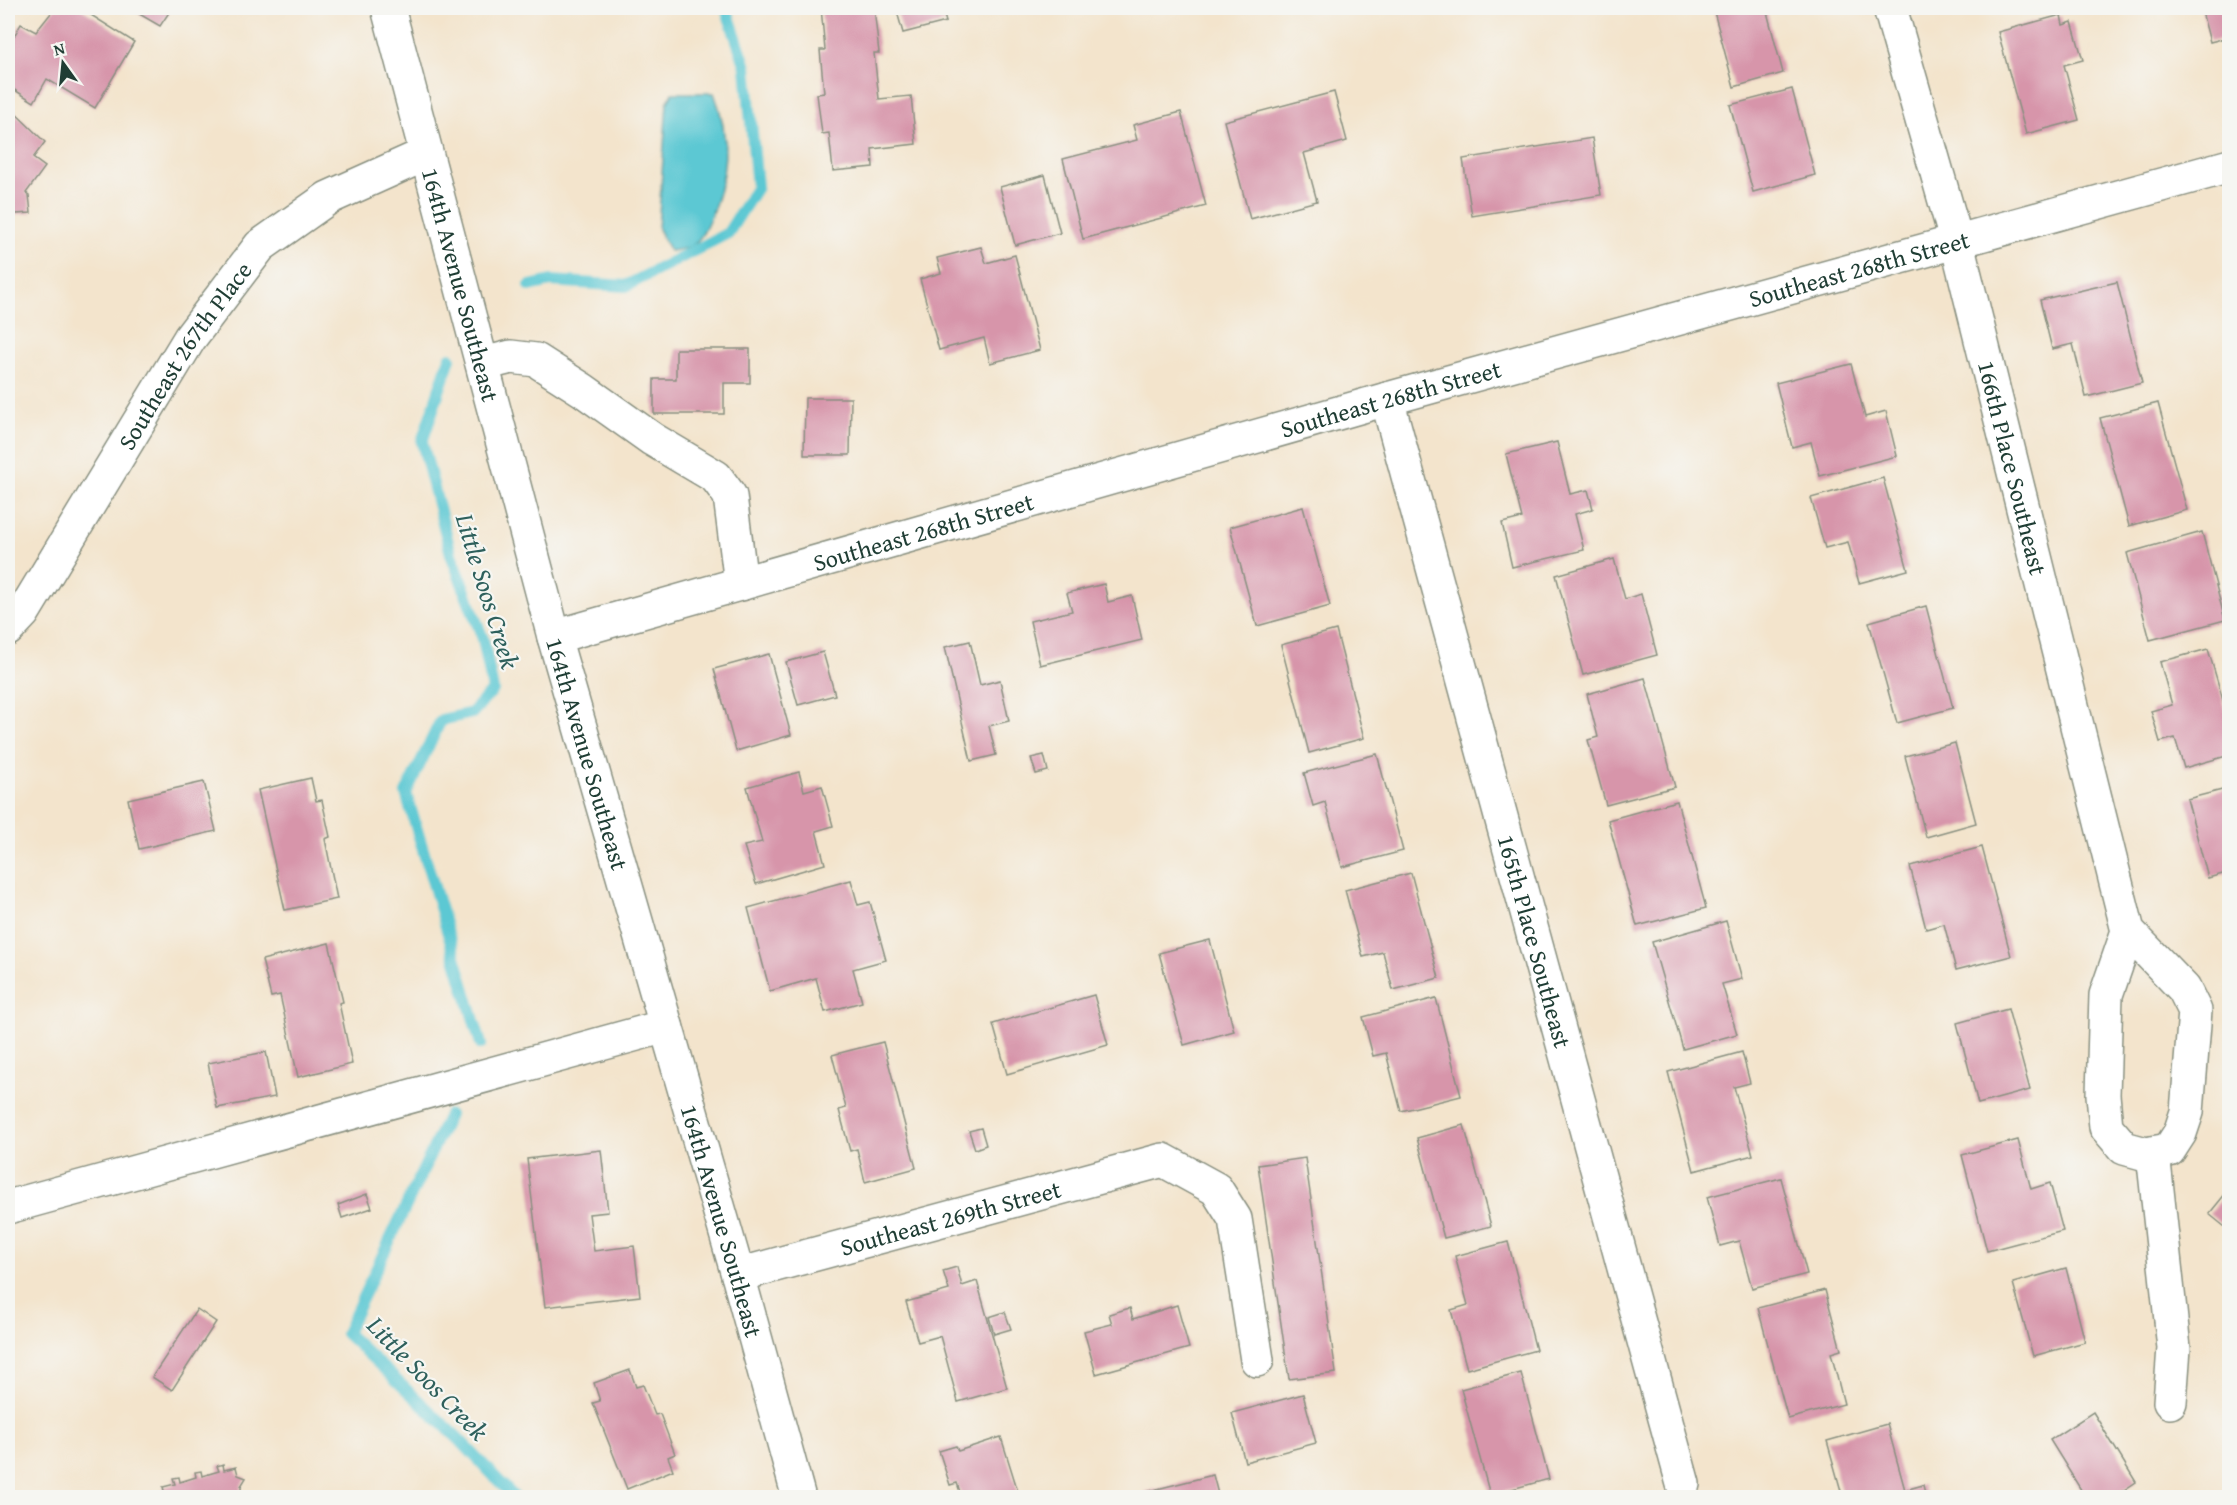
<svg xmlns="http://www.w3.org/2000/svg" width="2237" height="1505" viewBox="0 0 2237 1505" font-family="'Gentium Book Plus',serif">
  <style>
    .water { fill: #5bc8d3; stroke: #3d8284; stroke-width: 1.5 }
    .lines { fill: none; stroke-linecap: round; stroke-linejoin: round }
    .stream { stroke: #5bc8d3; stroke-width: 12 }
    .building { fill: #d795aa }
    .minor-casing { stroke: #899080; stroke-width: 36 }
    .minor { stroke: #fff; stroke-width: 33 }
    .labels { text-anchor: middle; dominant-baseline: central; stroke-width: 4.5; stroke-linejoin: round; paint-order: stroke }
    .street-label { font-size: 24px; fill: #1f3d34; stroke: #f6f6f2 }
    .water-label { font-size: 26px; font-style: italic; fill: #2e605c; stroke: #f6f6f2 }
  </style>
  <rect width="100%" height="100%" fill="#f6f6f2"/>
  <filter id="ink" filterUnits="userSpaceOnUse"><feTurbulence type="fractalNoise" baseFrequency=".0167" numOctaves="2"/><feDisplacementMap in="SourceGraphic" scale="12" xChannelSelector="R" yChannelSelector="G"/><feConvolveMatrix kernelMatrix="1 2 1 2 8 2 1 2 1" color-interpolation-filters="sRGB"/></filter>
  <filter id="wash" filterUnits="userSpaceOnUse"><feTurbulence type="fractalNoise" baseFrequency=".008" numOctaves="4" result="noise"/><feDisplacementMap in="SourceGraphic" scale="24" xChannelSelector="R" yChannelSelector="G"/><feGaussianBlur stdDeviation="1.35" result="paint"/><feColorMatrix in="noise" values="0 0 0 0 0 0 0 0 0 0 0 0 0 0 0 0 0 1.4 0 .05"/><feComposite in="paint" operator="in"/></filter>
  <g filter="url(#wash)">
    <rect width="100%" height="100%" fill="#f3e4cc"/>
    <path class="water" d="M673,93H714C731,136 727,181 708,223C705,230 699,241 693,245C687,249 677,250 670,251L658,229L667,103Z"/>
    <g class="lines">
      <g class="stream">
        <polyline points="530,286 551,281 626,286 728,233 757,187 746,67 726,8"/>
        <polyline points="450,358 422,442 451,554 483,639 493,690 472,713 441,720 406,793 481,1044"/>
        <polyline points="449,1115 346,1333 458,1438 515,1498"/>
      </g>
    </g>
    <g id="blocks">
      <g class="building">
        <polygon points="55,8 80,8 134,42 95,108 47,79 34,102 8,86 8,47 21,24 36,32"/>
        <polygon points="129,8 172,8 160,26"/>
        <polygon points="821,8 874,8 879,53 874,53 879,99 911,96 916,144 872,149 873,167 833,171 829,133 822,134 817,94 824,93 820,50 825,50"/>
        <polygon points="896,8 942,8 946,22 903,33"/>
        <polygon points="1713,8 1766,8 1783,73 1734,87"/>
        <polygon points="2201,8 2230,8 2230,37 2210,42"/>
        <polygon points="2061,15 2063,25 2072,22 2083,60 2064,65 2079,120 2026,134 1998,32"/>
        <polygon points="1792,89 1815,175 1753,192 1730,105"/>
        <polygon points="1334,92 1347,141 1304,153 1317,201 1250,219 1224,121"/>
        <polygon points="8,106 45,142 33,158 45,167 26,193 29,195 31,213 16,214 13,218 8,214"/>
        <polygon points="1181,112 1206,206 1083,239 1063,159 1137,140 1133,125"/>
        <polygon points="1592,138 1601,195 1472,216 1463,159"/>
        <polygon points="1045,175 1060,233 1015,245 1000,187"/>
        <polygon points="981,247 986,263 1015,255 1040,350 990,363 984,338 939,350 920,279 941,273 937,258"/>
        <polygon points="2117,282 2142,383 2086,397 2073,344 2052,349 2040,300"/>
        <polygon points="676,349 750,349 750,383 724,383 724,414 654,414 654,379 676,379"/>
        <polygon points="1851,364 1865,417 1886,411 1897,456 1820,476 1811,442 1792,447 1776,383"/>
        <polygon points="805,398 851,398 850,455 804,455"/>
        <polygon points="2158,403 2187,510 2129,526 2100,418"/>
        <polygon points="1557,442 1570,494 1588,490 1593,509 1575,514 1584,550 1512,567 1502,523 1522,518 1506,454"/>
        <polygon points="1883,478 1908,570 1859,583 1848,542 1825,548 1811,498"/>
        <polygon points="1303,507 1330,606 1257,626 1230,527"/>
        <polygon points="2202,532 2225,620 2150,640 2127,553"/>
        <polygon points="1614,559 1625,599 1641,594 1657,655 1583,675 1556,575"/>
        <polygon points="1104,584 1108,602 1132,596 1142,640 1040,665 1030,621 1072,611 1067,593"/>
        <polygon points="1926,606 1953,708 1897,723 1869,622"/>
        <polygon points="1336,630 1364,738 1309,753 1281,645"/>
        <polygon points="970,641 980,685 1000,680 1009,721 989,726 996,755 971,761 945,647"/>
        <polygon points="2208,649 2230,724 2230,755 2184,768 2175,738 2160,742 2151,711 2172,705 2160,662"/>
        <polygon points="823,652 835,695 798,705 786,662"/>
        <polygon points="769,654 791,735 736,751 714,669"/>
        <polygon points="1645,678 1675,787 1606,805 1588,740 1598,737 1587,694"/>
        <polygon points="1955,743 1976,823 1926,837 1905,756"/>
        <polygon points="1377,754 1403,851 1342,867 1325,802 1313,806 1304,773"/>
        <polygon points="1044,755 1048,771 1036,774 1031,758"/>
        <polygon points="799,772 804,791 822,786 833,826 816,831 825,864 756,884 744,846 762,842 747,787"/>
        <polygon points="311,778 316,801 322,800 330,837 325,839 337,899 285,910 258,790"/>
        <polygon points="204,782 216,831 139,849 128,799"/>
        <polygon points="2230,788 2230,872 2208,878 2187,799"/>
        <polygon points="1677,801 1706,908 1637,926 1608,820"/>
        <polygon points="1982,847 2011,956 1956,970 1944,924 1926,929 1910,866"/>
        <polygon points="1411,873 1439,978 1393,990 1383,952 1363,957 1345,890"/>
        <polygon points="851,880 858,905 870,902 886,960 853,969 862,1002 825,1012 816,978 770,991 748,908"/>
        <polygon points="1726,921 1742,979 1722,984 1737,1034 1683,1049 1652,942"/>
        <polygon points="1210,940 1234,1031 1184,1045 1159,953"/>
        <polygon points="329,943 343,1002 339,1003 352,1064 298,1077 280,995 271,997 262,960"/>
        <polygon points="1094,995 1108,1045 1007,1074 993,1024"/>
        <polygon points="1436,998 1461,1096 1401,1111 1386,1053 1373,1056 1363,1017"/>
        <polygon points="2008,1009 2030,1090 1978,1104 1957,1023"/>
        <polygon points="883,1042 916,1168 865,1182 857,1149 850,1151 839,1110 846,1108 832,1055"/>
        <polygon points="266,1052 275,1097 217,1108 208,1063"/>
        <polygon points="1742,1052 1750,1083 1734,1087 1753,1155 1694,1171 1668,1072"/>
        <polygon points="1464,1125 1491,1226 1444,1238 1417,1138"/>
        <polygon points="981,1128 986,1145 975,1149 969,1131"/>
        <polygon points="2018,1140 2031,1189 2050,1183 2063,1231 1987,1251 1962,1155"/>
        <polygon points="601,1150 608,1212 589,1214 594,1251 634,1246 640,1296 545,1307 527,1159"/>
        <polygon points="1305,1158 1336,1373 1289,1379 1258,1165"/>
        <polygon points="1781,1178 1807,1274 1752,1288 1739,1241 1720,1246 1707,1197"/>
        <polygon points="2230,1188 2230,1231 2209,1214"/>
        <polygon points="367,1194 372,1208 342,1218 338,1205"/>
        <polygon points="1508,1242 1536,1350 1467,1369 1451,1310 1468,1305 1455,1256"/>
        <polygon points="957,1267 962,1286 977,1281 1007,1388 958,1402 940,1336 918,1342 906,1302 949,1290 943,1271"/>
        <polygon points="2066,1268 2085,1342 2033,1356 2013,1283"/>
        <polygon points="1825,1290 1841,1350 1831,1353 1844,1404 1788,1419 1758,1308"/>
        <polygon points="1177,1305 1189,1348 1096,1374 1084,1331 1112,1324 1109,1314 1130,1308 1133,1319"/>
        <polygon points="197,1309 216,1322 172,1390 152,1377"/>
        <polygon points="1005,1312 1011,1329 994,1334 989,1317"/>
        <polygon points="630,1370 636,1387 643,1385 655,1415 660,1414 675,1454 668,1457 673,1470 627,1489 593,1403 600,1401 594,1383"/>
        <polygon points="1521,1373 1549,1479 1490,1495 1461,1389"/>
        <polygon points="1303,1394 1316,1443 1245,1462 1232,1413"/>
        <polygon points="2093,1412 2136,1482 2112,1498 2086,1498 2050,1440"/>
        <polygon points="1887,1424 1905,1490 1923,1485 1926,1498 1843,1498 1827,1441"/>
        <polygon points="1001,1437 1020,1498 962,1498 957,1483 950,1485 939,1451 956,1446 958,1451"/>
        <polygon points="223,1464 224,1470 236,1467 238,1475 246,1478 241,1486 241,1498 166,1498 163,1487 175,1484 173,1478 179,1477 180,1482 196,1477 195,1472 201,1471 202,1476 219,1471 217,1466"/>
        <polygon points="1213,1475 1219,1498 1146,1498 1145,1492"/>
      </g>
    </g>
  </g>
  <g filter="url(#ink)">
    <use href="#blocks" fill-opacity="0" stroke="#899080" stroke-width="1.5"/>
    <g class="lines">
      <g class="minor-casing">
        <g id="minor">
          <path id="s1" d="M388,8L554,637L738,1275L799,1498"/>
          <path id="s2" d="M1890,8L1957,243L2128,931L2184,989L2195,1011L2187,1112L2180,1133L2169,1150L2146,1154L2124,1148L2106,1127L2103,1095L2106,995L2128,931"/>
          <polyline points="483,364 511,357 536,360 583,390 652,439 716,477 730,496 741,584"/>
          <path id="s3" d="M1387,399L1683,1484"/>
          <path id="s4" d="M8,629L23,613L190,338L260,246L328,198L426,154"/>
          <path id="s5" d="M554,637L1387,399L2230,166"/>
          <polyline points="2153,1153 2174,1348 2170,1402"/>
          <polyline points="8,1207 666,1026"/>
          <path id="s6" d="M738,1275L1163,1160L1216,1189L1235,1219L1257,1360"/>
        </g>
      </g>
      <use href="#minor" class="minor"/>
    </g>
  </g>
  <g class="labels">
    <g class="street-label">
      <text stroke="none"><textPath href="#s5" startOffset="1356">Southeast 268th Street</textPath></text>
      <text stroke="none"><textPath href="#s1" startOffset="286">164th Avenue Southeast</textPath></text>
      <text stroke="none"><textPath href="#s4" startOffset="326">Southeast 267th Place</textPath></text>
      <text stroke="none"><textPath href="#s5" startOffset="870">Southeast 268th Street</textPath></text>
      <text stroke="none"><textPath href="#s2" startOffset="476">166th Place Southeast</textPath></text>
      <text stroke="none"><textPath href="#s5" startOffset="384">Southeast 268th Street</textPath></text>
      <text stroke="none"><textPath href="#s1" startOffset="772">164th Avenue Southeast</textPath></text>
      <text stroke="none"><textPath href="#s3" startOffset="562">165th Place Southeast</textPath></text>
      <text stroke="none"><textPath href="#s6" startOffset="220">Southeast 269th Street</textPath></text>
      <text stroke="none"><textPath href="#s1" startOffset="1258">164th Avenue Southeast</textPath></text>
    </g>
    <g class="water-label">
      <text transform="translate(488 591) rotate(73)">Little Soos Creek</text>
      <text transform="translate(428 1378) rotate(46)">Little Soos Creek</text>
    </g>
  </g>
  <rect width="2237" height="1505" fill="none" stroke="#f6f6f2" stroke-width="30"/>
  <g transform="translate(63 63) rotate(345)" stroke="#f6f6f2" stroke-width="4.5" paint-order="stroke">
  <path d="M0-4.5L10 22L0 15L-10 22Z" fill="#1f3d34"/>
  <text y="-9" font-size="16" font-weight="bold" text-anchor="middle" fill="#1f3d34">N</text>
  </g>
</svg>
